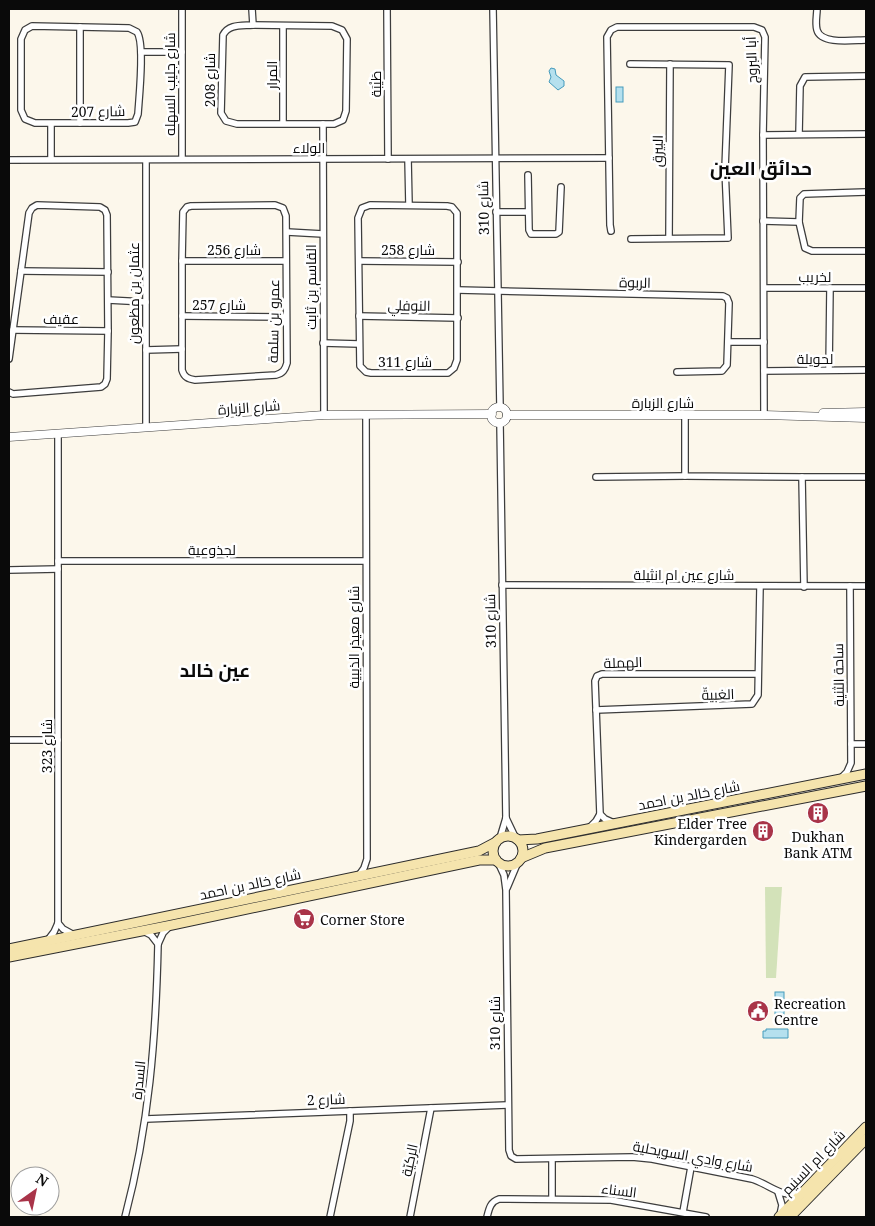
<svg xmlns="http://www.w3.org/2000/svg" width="875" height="1226" viewBox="0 0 875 1226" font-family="'Noto Serif',Cairo,serif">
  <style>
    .green { fill: #d3e2b9 }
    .water { fill: #b5e0ee; stroke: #459bbc }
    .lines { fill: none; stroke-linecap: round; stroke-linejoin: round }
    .minor-casing { stroke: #3d3d3d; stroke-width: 8 }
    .tertiary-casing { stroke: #3d3d3d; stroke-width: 9 }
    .secondary-casing { stroke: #2c2c2c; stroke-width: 11 }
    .minor { stroke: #fff; stroke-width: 5.5 }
    .tertiary { stroke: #fff; stroke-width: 8 }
    .secondary { stroke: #f5e4ad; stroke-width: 9 }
    .labels { text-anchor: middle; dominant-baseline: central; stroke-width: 5; stroke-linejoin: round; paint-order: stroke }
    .street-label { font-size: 14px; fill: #0a0a0a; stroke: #fff }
    .poi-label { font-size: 14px; fill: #0a0a0a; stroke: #fff; text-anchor: start }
    .district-label { font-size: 19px; font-weight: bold; fill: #0a0a0a; stroke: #fff }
  </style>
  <rect width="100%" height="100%" fill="#fcf7eb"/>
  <polygon class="green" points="765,887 782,887 776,978 766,978"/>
  <g class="water">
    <polygon points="551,68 555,69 556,75 564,81 564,86 558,90 549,82 551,77 549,71"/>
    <rect x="616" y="87" width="7" height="15"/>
    <rect x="775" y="992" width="9" height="22"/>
    <polygon points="766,1029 788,1029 788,1038 763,1038 763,1031 766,1031"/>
  </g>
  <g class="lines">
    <g class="minor-casing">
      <g id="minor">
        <polyline points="252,9 253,25"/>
        <polyline points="387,9 388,159"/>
        <polyline points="493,9 500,407"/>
        <path d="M817,9C817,15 815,23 817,30C821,45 854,40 866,40"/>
        <path d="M253,25L332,26L342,30L347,39L346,111L343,120L334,124H237L226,121L221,113L223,35C229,24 241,26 253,25Z"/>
        <path d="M32,26L129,28L137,32C145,43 139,98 138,114L135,122L128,123H35L25,119L21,110V39L25,30Z"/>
        <polyline points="80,27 80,123"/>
        <polyline points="141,52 182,52"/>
        <polyline points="630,64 729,65 725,169 728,238 631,239"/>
        <polyline points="283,123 283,26"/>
        <polyline points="323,124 324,415"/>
        <polyline points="799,134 800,86 805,77 866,76"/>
        <polyline points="763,135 866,134"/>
        <polyline points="51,159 51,124"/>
        <polyline points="182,159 182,9"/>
        <polyline points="408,159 409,205"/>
        <polyline points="9,160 609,158"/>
        <polyline points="146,160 146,427"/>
        <polyline points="725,169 738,169"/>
        <polyline points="528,175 529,230 531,234 556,234 559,232 561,187"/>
        <polyline points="866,192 804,194 800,198 799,222 805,248 812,251 866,251"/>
        <path d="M275,205L283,208L286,216L287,363C285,370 283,373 276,375L195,380C188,379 184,377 182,370V261L183,212L187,207L191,206Z"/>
        <polygon points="370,205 447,206 452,207 457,213 457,360 454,368 448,373 371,373 366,372 360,366 358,218 362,208"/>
        <polyline points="496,212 528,212"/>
        <polyline points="763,221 799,222"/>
        <polyline points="611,231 610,225 607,37 611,30 617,27 754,27 762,30 765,37 763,135 764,415"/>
        <polyline points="287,232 323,234"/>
        <polyline points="669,238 670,64"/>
        <polyline points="182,261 286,261"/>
        <polyline points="359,261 458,262"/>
        <polyline points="21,271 108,272"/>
        <polyline points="764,288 866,288"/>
        <polyline points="458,290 723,296 727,298 729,303 727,365 722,371 677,372"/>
        <polyline points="108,300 146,302"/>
        <polyline points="182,316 286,317"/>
        <polyline points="359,316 458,318"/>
        <polyline points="13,330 108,331"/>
        <polyline points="728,342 764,342"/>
        <polyline points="323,343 359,344"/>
        <polyline points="146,350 182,349"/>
        <polyline points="9,359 29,213 32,208 37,205 100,207 105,210 107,215 108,331 107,379 105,384 101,387 13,394 9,392"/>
        <polyline points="829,370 830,288"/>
        <polyline points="764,371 866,370"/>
        <polyline points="685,415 685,476 802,477 804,587"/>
        <polyline points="500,423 506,818 500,838"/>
        <polyline points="596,477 685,476"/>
        <polyline points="802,477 866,477"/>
        <polyline points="58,561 365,561"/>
        <polyline points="9,570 58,569"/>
        <polyline points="502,585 866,586"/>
        <polyline points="596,710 752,704 758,695 760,587"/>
        <polyline points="9,740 58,740"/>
        <polyline points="851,744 866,744"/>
        <polyline points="841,778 847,772 851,763 850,586"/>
        <polyline points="600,814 605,819 614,823"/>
        <polyline points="506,818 516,839"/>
        <polyline points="589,828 596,821 600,814 595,681 597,676 602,674 758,674"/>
        <path d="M498,862L504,875L506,890L509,1150L511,1156L516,1159L632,1157L652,1159L752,1179C769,1184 782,1199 801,1193"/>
        <polyline points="359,875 364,868 367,859 366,415"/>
        <polyline points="507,888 518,862"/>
        <polyline points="58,923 63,929 74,935"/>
        <polyline points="143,931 151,935 158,944"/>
        <polyline points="48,940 54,932 58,923 58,434"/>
        <polyline points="146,1119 507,1105"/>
        <polyline points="778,1192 782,1205 780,1215"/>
        <polyline points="552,1199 552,1159"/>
        <polyline points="683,1212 691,1167"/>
        <path d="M125,1217C149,1126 156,1038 158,944L163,933L170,926"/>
        <polyline points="330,1217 350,1121 350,1111"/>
        <polyline points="410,1217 431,1108"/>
        <path d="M487,1217C489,1209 490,1202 499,1199L611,1200L706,1217"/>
      </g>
    </g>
    <g class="tertiary-casing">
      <g id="tertiary">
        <circle cx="499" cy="415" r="8"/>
        <polyline points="823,413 866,412"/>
        <polyline points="507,415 764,415 866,418"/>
        <polyline points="9,437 324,415 492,414"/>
      </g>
    </g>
    <g class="secondary-casing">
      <g id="secondary">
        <circle cx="508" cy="851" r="15"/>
        <polyline points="518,840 537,839 866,774"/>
        <polyline points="521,858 545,848 866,786"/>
        <polyline points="9,949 479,851 496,842"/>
        <polyline points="9,957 172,925 479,860 496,860"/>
        <polyline points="779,1217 866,1127"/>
        <polyline points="790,1217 866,1139"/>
      </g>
    </g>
    <use href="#minor" class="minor"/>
    <use href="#tertiary" class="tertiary"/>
    <use href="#secondary" class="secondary"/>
  </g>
  <defs>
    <g id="building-disc" transform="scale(1.125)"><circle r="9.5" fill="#a93449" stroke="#fff"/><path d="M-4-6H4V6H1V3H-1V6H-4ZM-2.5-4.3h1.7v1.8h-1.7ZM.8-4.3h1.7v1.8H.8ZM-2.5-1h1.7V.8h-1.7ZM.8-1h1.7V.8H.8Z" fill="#fff"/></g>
    <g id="supermarket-disc" transform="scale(1.125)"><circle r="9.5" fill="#a93449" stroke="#fff"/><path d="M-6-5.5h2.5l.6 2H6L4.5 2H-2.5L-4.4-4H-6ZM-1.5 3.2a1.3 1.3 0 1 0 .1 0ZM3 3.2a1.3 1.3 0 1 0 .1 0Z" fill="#fff"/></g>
    <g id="civic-disc" transform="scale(1.125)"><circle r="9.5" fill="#a93449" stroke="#fff"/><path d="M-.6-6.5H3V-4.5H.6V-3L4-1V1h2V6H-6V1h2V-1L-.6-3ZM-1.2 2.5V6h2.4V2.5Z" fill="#fff"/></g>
  </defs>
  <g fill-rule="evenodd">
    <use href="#building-disc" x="818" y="813"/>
    <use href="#building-disc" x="763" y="831"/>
    <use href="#supermarket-disc" x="304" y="919"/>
    <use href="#civic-disc" x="758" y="1011"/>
  </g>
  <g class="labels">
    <g class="street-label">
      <text transform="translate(751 60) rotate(-92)">أبا البروج</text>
      <text transform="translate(271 75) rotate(-90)">المرار</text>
      <text transform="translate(209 80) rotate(-90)">شارع 208</text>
      <text transform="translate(169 84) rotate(-90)">شارع جليب السهله</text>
      <text transform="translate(375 84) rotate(-90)">طَيْبَة</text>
      <text transform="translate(98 111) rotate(-1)">شارع 207</text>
      <text x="309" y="147">الولاء</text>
      <text transform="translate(657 151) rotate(-89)">البيرق</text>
      <text transform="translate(483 208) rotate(-91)">شارع 310</text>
      <text x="234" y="249">شارع 256</text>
      <text x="408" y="249">شارع 258</text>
      <text x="815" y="276">لخريب</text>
      <text transform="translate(635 282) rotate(1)">الربوة</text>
      <text transform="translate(310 287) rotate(-90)">القاسم بن ثابت</text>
      <text transform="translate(133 293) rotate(-90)">عثمان بن مظعون</text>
      <text x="219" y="304">شارع 257</text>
      <text transform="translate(409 305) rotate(1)">النوفلي</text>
      <text x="61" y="318">عقيف</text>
      <text transform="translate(273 321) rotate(-89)">عمرو بن سلمة</text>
      <text x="815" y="358">لحويلة</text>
      <text x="405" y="361">شارع 311</text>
      <text x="663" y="402">شارع الزبارة</text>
      <text transform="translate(249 407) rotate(-4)">شارع الزبارة</text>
      <text x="212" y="549">لجذوعية</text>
      <text x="684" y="574">شارع عين ام انثيلة</text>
      <text transform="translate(490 621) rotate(-91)">شارع 310</text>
      <text transform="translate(353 637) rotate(-90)">شارع معيذر الذيبية</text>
      <text transform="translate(623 662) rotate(-2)">الهملة</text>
      <text transform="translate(838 675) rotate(-91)">ساحة الثنية</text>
      <text transform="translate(718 694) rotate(-2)">الغبيةّ</text>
      <text transform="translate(46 746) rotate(-90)">شارع 323</text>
      <text transform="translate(689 795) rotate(-11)">شارع خالد بن احمد</text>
      <text transform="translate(250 884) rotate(-12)">شارع خالد بن احمد</text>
      <text transform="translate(494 1023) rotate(-90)">شارع 310</text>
      <text transform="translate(138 1080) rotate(-84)">السدرة</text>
      <text transform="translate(326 1099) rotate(-2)">شارع 2</text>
      <text transform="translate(693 1156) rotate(10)">شارع وادي السويحلية</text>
      <text transform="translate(409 1160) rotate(-78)">الركيّة</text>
      <text transform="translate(813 1162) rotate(-46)">شارع ام السنيم</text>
      <text transform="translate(619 1190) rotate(7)">السناء</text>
    </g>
    <g class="poi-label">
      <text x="747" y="823" text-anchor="end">Elder Tree<tspan x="747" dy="16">Kindergarden</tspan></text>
      <text x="818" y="836" text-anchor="middle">Dukhan<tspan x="818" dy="16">Bank ATM</tspan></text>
      <text x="320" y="919">Corner Store</text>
      <text x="774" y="1003">Recreation<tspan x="774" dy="16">Centre</tspan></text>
    </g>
    <g class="district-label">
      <text x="761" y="168">حدائق العين</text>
      <text x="215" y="670">عين خالد</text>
    </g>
  </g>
  <rect width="875" height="1226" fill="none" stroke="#0a0a0a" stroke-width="20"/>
  <g transform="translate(35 1191) rotate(33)"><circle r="24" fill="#ffffff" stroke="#9d9d9d"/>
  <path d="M0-4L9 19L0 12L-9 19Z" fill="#a93449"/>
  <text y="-8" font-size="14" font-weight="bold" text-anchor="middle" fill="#0a0a0a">N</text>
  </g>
</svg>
